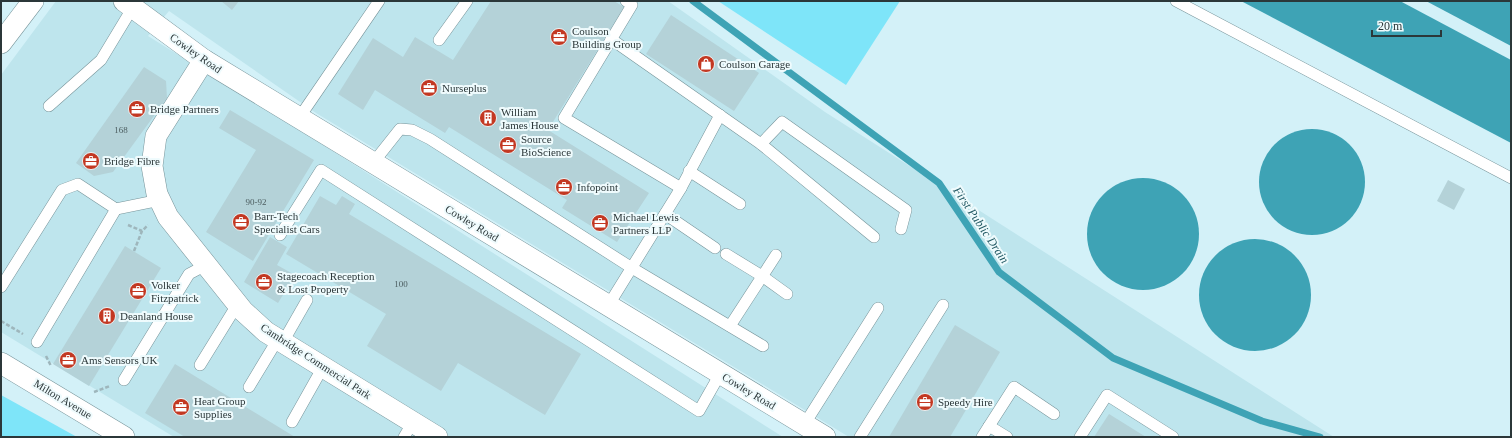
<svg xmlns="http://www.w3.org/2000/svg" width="1512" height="438" viewBox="0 0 1512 438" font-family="Georgia,serif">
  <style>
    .built { fill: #bee5ed }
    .green { fill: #7ee5f9 }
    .water { fill: #3ea3b5 }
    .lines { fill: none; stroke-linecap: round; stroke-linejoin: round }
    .stream { stroke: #3ea3b5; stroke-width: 7 }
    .building { fill: #b4d2d8 }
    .service-casing { stroke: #77949a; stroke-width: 12 }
    .minor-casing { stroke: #77949a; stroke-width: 22 }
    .path { stroke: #9eb6bc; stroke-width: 2.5; stroke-dasharray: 4 2; stroke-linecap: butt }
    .service { stroke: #fff; stroke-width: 11 }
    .minor { stroke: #fff; stroke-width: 21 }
    .labels { text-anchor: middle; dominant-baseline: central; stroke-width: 4; stroke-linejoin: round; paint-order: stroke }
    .number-label { font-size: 9px; fill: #4d5e61 }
    .poi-label { font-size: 11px; fill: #2b3739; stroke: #effbfd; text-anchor: start }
    .street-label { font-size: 11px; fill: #2b3739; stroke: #effbfd }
    .water-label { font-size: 12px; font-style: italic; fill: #225964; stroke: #effbfd }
  </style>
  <rect width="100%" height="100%" fill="#d3f1f8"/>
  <polygon class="built" points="56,1 668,1 825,112 1334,437 849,437 316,113 169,11 148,36 323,145 783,437 174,437 1,332 1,75"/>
  <g class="green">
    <polygon points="718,1 900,1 846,85"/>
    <polygon points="1,395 77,437 1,437"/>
  </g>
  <g class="water">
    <polygon points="1241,1 1400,1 1511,60 1511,143"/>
    <polygon points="1426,1 1511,1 1511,46"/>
    <circle cx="1312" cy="182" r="53"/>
    <circle cx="1143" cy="234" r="56"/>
    <circle cx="1255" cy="295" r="56"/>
  </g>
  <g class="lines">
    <polyline class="stream" points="693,1 939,183 999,272 1113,358 1262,421 1320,437"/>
  </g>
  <g class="building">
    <polygon points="221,1 239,1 232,10"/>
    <polygon points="491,1 614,1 624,7 548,130 649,193 617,242 562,208 567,200 449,127 445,133 375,90 363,110 338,94 373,38 403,57 415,37 453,60"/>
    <polygon points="671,15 759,73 734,111 646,54"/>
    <polygon points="144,67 166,81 167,98 113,172 94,176 76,163"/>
    <polygon points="230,110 314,160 253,261 206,232 256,150 219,128"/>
    <polygon points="1448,180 1465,189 1454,210 1437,201"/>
    <polygon points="320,196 336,205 342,196 355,204 349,214 581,354 545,415 458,363 441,391 367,346 386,314 286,254"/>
    <polygon points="270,237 287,247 277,265 295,275 278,303 244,282"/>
    <polygon points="125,246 161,268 89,386 53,364"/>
    <polygon points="955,325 1000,352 950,437 889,437"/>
    <polygon points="175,364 295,437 185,437 145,413"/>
    <polygon points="1109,414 1146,437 1094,437"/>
  </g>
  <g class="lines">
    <g class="service-casing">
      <g id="service">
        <polyline points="626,1 632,5 564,118 681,188"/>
        <polyline points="1176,1 1511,178"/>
        <polyline points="611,39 761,144 874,237"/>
        <polyline points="439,40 467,1"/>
        <polyline points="49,106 101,60 133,7"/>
        <polyline points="299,118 379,1"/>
        <polyline points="761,144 782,122 906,210 901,229"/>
        <polyline points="373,163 400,129 412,130 430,139 632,268 763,346"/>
        <polyline points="689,171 740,204"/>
        <polyline points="665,214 715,248"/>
        <polyline points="280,235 321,170 699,411 720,374"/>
        <polyline points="726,254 762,276 787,294"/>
        <polyline points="1,287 62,190 78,184 116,209 160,200"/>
        <polyline points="608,306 681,188 720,115"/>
        <polyline points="730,326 776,255"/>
        <polyline points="37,342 116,209"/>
        <polyline points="283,342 307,300"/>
        <polyline points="200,365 237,305"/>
        <polyline points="124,380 189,274 206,265"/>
        <polyline points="249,387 278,339"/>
        <polyline points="292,422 323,367"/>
        <polyline points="804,425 878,308"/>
        <polyline points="989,426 1007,437"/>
        <polyline points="404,437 413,422"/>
        <polyline points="860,437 943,305"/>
        <polyline points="982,437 1014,387 1054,414"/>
        <polyline points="1080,437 1107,395 1173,437"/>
      </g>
    </g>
    <g class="minor-casing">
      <g id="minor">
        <polyline points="124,1 204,60 825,437"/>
        <polyline points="1,43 33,1"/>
        <polyline points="204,60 156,136 152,166 157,194 168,217 243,311 266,332 437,437"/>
        <polyline points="1,363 124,437"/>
      </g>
    </g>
    <g class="path">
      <polyline points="128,225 142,231"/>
      <polyline points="134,251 142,231 148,225"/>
      <polyline points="1,321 23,334"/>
      <polyline points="46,356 51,366"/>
      <polyline points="94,392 110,386"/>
    </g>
    <use href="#service" class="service"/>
    <use href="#minor" class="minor"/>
  </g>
  <defs>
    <g id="office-disc" transform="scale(0.9)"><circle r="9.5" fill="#c33822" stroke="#effbfd"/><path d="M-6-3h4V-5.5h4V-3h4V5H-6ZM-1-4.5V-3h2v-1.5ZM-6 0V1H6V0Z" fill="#fff"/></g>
    <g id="shop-disc" transform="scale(0.9)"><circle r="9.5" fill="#c33822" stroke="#effbfd"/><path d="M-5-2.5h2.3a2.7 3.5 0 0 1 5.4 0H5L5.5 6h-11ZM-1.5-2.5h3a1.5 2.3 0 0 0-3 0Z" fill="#fff"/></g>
    <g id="building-disc" transform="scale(0.9)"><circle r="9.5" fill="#c33822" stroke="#effbfd"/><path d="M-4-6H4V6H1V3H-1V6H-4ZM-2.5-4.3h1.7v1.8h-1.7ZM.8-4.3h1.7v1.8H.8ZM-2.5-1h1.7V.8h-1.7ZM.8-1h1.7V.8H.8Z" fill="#fff"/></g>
  </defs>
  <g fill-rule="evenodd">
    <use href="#office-disc" x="559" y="37"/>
    <use href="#shop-disc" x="706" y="64"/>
    <use href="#office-disc" x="429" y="88"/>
    <use href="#office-disc" x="137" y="109"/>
    <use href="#building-disc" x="488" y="118"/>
    <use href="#office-disc" x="508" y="145"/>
    <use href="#office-disc" x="91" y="161"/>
    <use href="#office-disc" x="564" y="187"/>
    <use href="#office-disc" x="241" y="222"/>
    <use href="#office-disc" x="600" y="223"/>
    <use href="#office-disc" x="264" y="282"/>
    <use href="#office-disc" x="138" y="291"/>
    <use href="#building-disc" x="107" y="316"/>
    <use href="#office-disc" x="68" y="360"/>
    <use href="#office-disc" x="925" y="402"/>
    <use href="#office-disc" x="181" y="407"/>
  </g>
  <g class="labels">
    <g class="number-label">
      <text x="121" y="130">168</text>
      <text x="256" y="202">90-92</text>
      <text x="401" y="284">100</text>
    </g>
    <g class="poi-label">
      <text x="572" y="31">Coulson<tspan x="572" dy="13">Building Group</tspan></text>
      <text x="719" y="64">Coulson Garage</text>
      <text x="442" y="88">Nurseplus</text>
      <text x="150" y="109">Bridge Partners</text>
      <text x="501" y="112">William<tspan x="501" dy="13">James House</tspan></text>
      <text x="521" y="139">Source<tspan x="521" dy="13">BioScience</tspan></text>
      <text x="104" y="161">Bridge Fibre</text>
      <text x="577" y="187">Infopoint</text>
      <text x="254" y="216">Barr-Tech<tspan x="254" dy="13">Specialist Cars</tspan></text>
      <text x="613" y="217">Michael Lewis<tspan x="613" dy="13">Partners LLP</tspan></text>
      <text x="277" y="276">Stagecoach Reception<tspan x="277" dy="13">&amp; Lost Property</tspan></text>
      <text x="151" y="285">Volker<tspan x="151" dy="13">Fitzpatrick</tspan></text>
      <text x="120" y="316">Deanland House</text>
      <text x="81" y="360">Ams Sensors UK</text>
      <text x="194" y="401">Heat Group<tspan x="194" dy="13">Supplies</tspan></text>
      <text x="938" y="402">Speedy Hire</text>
    </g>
    <g class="street-label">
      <text transform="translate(196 53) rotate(35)">Cowley Road</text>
      <text transform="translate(472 223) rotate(31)">Cowley Road</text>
      <text transform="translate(316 361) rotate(33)">Cambridge Commercial Park</text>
      <text transform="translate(749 391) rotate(31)">Cowley Road</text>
      <text transform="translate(63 399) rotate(31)">Milton Avenue</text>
    </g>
    <g class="water-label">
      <text transform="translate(981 225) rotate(56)">First Public Drain</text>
    </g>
  </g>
  <rect width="1512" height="438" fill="none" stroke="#2b3739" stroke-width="4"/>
  <path d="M1372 30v6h69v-6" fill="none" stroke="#2b3739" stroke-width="2"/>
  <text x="1378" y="30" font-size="12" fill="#2b3739" stroke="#effbfd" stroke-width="3" paint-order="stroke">20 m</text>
</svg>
